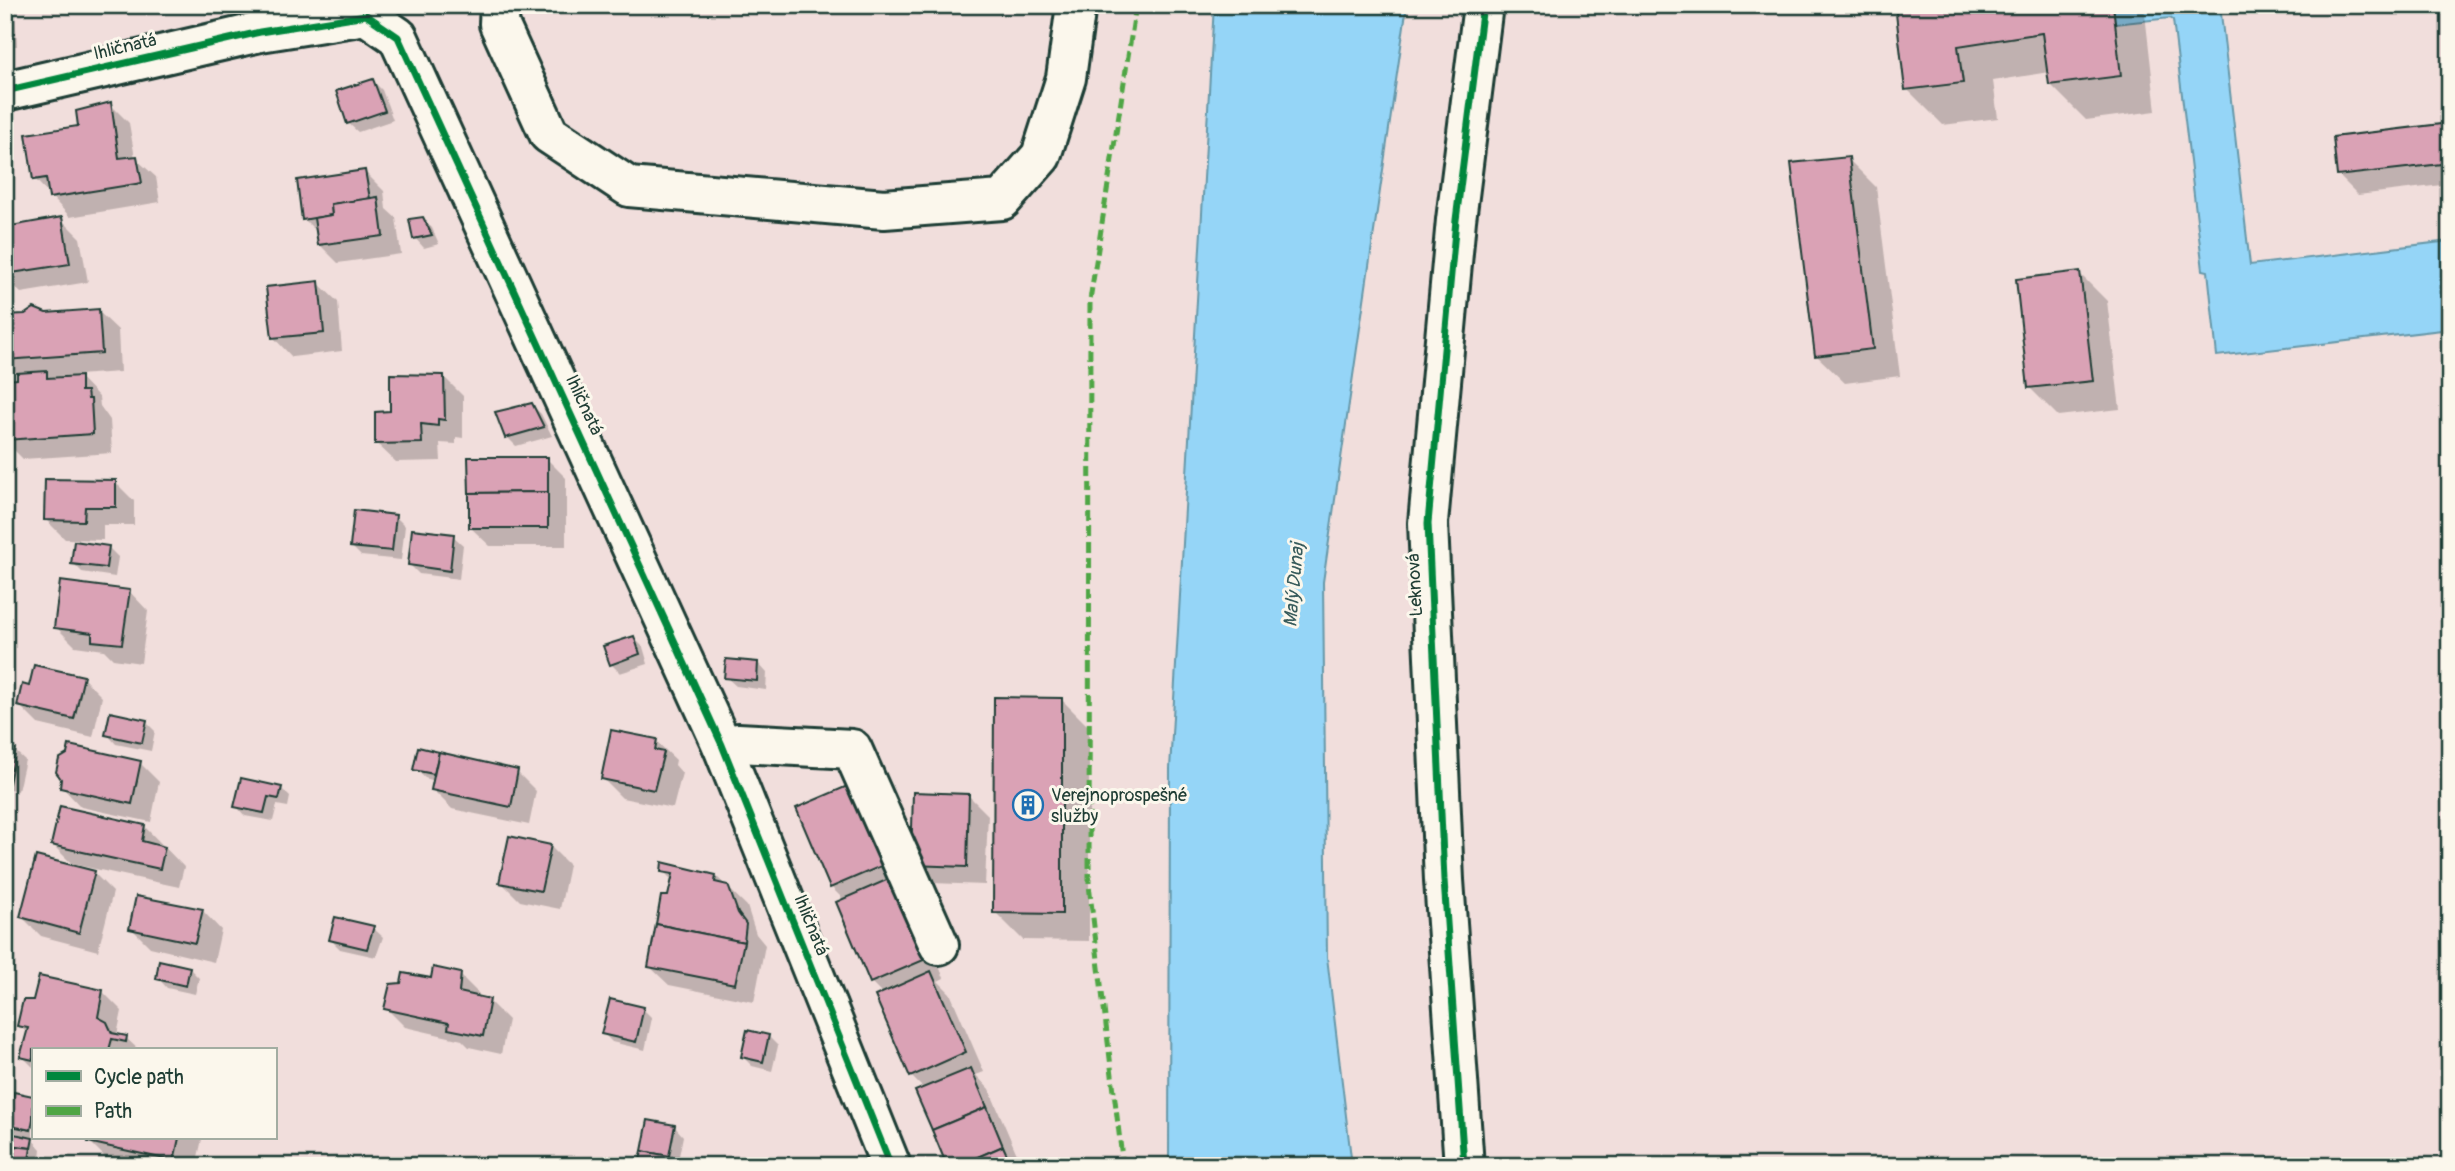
<svg xmlns="http://www.w3.org/2000/svg" width="2455" height="1171" viewBox="0 0 2455 1171" font-family="Pangolin,sans-serif">
  <style>
    .water { fill: #95d5f7; stroke: #6698a9; stroke-width: 2 }
    .shadow { fill: #0003 }
    .building { fill: #daa2b5; stroke: #1f3d34; stroke-width: 2 }
    .lines { fill: none; stroke-linecap: round; stroke-linejoin: round }
    .minor-casing { stroke: #1f3d34; stroke-width: 44 }
    .minor { stroke: #fbf7ec; stroke-width: 38 }
    .quiet { stroke: #4fa644; stroke-width: 5; stroke-dasharray: 10 5; stroke-linecap: butt }
    .cycleway-casing { stroke: #fbf7ec; stroke-width: 11 }
    .cycleway { stroke: #00873e; stroke-width: 7 }
    .labels { text-anchor: middle; dominant-baseline: central; stroke-width: 6; stroke-linejoin: round; paint-order: stroke }
    .street-label { font-size: 18px; fill: #1f3d34; stroke: #fbf7ec }
    .poi-label { font-size: 18px; fill: #1f3d34; stroke: #fbf7ec; text-anchor: start }
    .water-label { font-size: 19px; font-style: italic; fill: #375b5b; stroke: #fbf7ec }
  </style>
  <rect width="100%" height="100%" fill="#f1dedc"/>
  <filter id="ink" filterUnits="userSpaceOnUse"><feTurbulence type="fractalNoise" baseFrequency=".0143" numOctaves="2"/><feDisplacementMap in="SourceGraphic" scale="14" xChannelSelector="R" yChannelSelector="G"/><feConvolveMatrix kernelMatrix="1 2 1 2 8 2 1 2 1" color-interpolation-filters="sRGB"/></filter>
  <g filter="url(#ink)">
    <g class="water">
      <polygon points="1214,5 1407,5 1323,582 1327,957 1352,1166 1169,1166 1170,769"/>
      <polygon points="2113,5 2220,5 2250,265 2450,241 2450,329 2217,356 2208,271 2203,270 2173,20 2170,18 2115,24"/>
    </g>
    <g class="shadow">
      <polygon points="5,5 11,5 15,9 17,46 5,46"/>
      <polygon points="1897,5 2144,5 2156,111 2086,120 2050,84 2049,72 1993,81 1998,118 1943,125 1907,89"/>
      <polygon points="373,81 382,90 393,120 358,132 348,123"/>
      <polygon points="110,104 129,123 135,158 156,177 160,202 70,217 35,179 80,127"/>
      <polygon points="2450,125 2450,184 2358,195 2339,176"/>
      <polygon points="1848,159 1876,187 1900,376 1845,383 1816,355"/>
      <polygon points="365,172 384,191 386,209 396,218 401,254 338,263 319,244 318,233 304,219"/>
      <polygon points="61,219 80,238 88,282 21,293 5,278 5,228"/>
      <polygon points="423,219 432,228 439,244 424,248 415,238"/>
      <polygon points="2079,273 2107,301 2120,409 2058,416 2030,388"/>
      <polygon points="318,283 338,302 342,351 292,357 273,337"/>
      <polygon points="98,311 118,330 120,372 78,375 99,397 100,406 110,420 112,453 23,459 5,441 5,382 19,381 19,375 5,361 5,317"/>
      <polygon points="444,377 463,396 463,438 456,437 456,444 440,443 441,461 396,462 376,443 392,413"/>
      <polygon points="532,405 541,414 552,436 516,446 507,437"/>
      <polygon points="547,459 566,478 566,546 490,546 470,527"/>
      <polygon points="115,482 134,501 134,525 103,525 103,540 65,539 46,520"/>
      <polygon points="395,516 405,526 401,560 361,556 352,547"/>
      <polygon points="453,536 463,545 459,579 419,574 410,565"/>
      <polygon points="109,548 118,557 115,577 82,572 73,563"/>
      <polygon points="129,591 148,611 141,663 113,659 104,650 75,646 56,627"/>
      <polygon points="634,638 643,647 648,664 620,673 611,664"/>
      <polygon points="758,663 767,673 766,690 736,686 726,677"/>
      <polygon points="83,678 102,697 93,737 38,724 19,705 30,688"/>
      <polygon points="1061,699 1089,727 1089,941 1023,940 995,912"/>
      <polygon points="146,722 155,731 151,751 116,744 107,734"/>
      <polygon points="656,741 676,760 675,765 682,773 673,808 622,798 603,779"/>
      <polygon points="5,749 15,751 25,760 18,791 5,788"/>
      <polygon points="419,749 517,772 536,791 529,825 452,809 433,790 435,781 425,778 415,769"/>
      <polygon points="140,763 159,782 151,822 81,807 62,787"/>
      <polygon points="852,786 910,899 944,978 938,981 950,993 984,1072 976,1075 989,1089 1022,1166 949,1166 924,1089 911,1076 883,994 871,982 844,900 831,887"/>
      <polygon points="281,788 290,797 288,807 277,805 273,821 245,816 236,806"/>
      <polygon points="969,796 988,815 985,885 932,883 912,864"/>
      <polygon points="144,826 184,867 179,887 72,864 53,845"/>
      <polygon points="550,846 569,865 560,909 520,901 501,882"/>
      <polygon points="663,871 716,876 747,906 756,934 765,945 754,1002 669,985 649,966 673,881"/>
      <polygon points="94,873 113,892 98,951 41,936 22,917"/>
      <polygon points="202,910 221,930 214,962 150,947 131,928"/>
      <polygon points="373,928 383,937 376,957 340,949 330,939"/>
      <polygon points="190,969 199,978 195,994 167,988 158,978"/>
      <polygon points="460,975 479,994 479,999 489,1001 508,1020 501,1054 469,1047 462,1040 405,1027 386,1008 402,985"/>
      <polygon points="103,992 122,1011 117,1035 126,1038 139,1050 33,1050 33,1067 22,1056 28,1034 19,1025"/>
      <polygon points="643,1009 652,1018 645,1050 612,1042 603,1033"/>
      <polygon points="768,1036 778,1046 772,1071 752,1066 743,1057"/>
      <polygon points="15,1094 33,1098 33,1137 29,1136 41,1149 39,1166 5,1166 5,1133 21,1137 8,1124"/>
      <polygon points="650,1122 674,1126 683,1136 677,1166 640,1166"/>
      <polygon points="90,1138 200,1138 202,1139 196,1166 130,1166 109,1161 90,1142"/>
    </g>
    <g class="building">
      <polygon points="1895,5 2113,5 2121,76 2049,85 2042,33 1958,46 1963,83 1905,90"/>
      <polygon points="373,79 385,111 347,124 336,91"/>
      <polygon points="111,102 119,158 137,156 142,183 49,198 46,178 33,180 26,134 78,126 76,111"/>
      <polygon points="2450,123 2450,163 2337,176 2333,137"/>
      <polygon points="1849,157 1873,349 1815,356 1791,163"/>
      <polygon points="365,170 370,199 331,204 332,215 302,220 297,180"/>
      <polygon points="378,197 383,236 318,245 314,218 332,215 331,204"/>
      <polygon points="62,217 70,264 5,274 5,227"/>
      <polygon points="423,217 432,235 413,239 409,219"/>
      <polygon points="2080,271 2093,381 2028,388 2016,279"/>
      <polygon points="319,281 324,333 272,338 266,287"/>
      <polygon points="34,308 46,313 99,309 102,353 5,360 5,315 25,314"/>
      <polygon points="47,371 47,378 81,376 81,391 87,391 88,399 91,399 93,434 5,440 5,380 17,379 17,373"/>
      <polygon points="390,374 444,375 445,420 438,419 438,426 421,424 422,443 375,444 375,412 390,411"/>
      <polygon points="532,403 544,427 505,438 495,412"/>
      <polygon points="468,457 548,457 548,492 469,493"/>
      <polygon points="45,479 116,480 116,507 85,507 84,521 44,520"/>
      <polygon points="548,492 548,528 469,528 469,493"/>
      <polygon points="354,510 396,515 392,551 350,547"/>
      <polygon points="412,529 454,534 450,571 408,565"/>
      <polygon points="74,541 109,546 106,568 71,564"/>
      <polygon points="60,581 130,590 122,644 92,641 92,633 54,628"/>
      <polygon points="634,636 640,654 610,665 603,646"/>
      <polygon points="726,659 758,662 757,681 724,678"/>
      <polygon points="34,665 84,676 74,719 17,706 22,684 29,686"/>
      <polygon points="994,697 1062,698 1062,914 993,913"/>
      <polygon points="110,712 147,720 142,743 105,735"/>
      <polygon points="611,730 657,739 655,750 664,752 654,790 601,779"/>
      <polygon points="69,745 141,761 132,804 60,788 61,779 56,772 59,759 67,754"/>
      <polygon points="5,747 16,749 9,783 5,782"/>
      <polygon points="418,747 439,752 434,774 413,770"/>
      <polygon points="439,752 518,770 511,807 431,790"/>
      <polygon points="241,778 282,787 279,799 268,797 264,813 234,807"/>
      <polygon points="852,784 886,864 830,888 796,808"/>
      <polygon points="913,792 969,794 967,867 911,865"/>
      <polygon points="60,806 145,825 142,841 165,847 160,869 51,845"/>
      <polygon points="509,836 551,845 541,891 499,883"/>
      <polygon points="36,856 95,871 79,933 20,917"/>
      <polygon points="662,862 716,875 715,882 728,885 738,913 746,924 744,942 656,924 661,896 668,896 673,874 661,872"/>
      <polygon points="891,878 926,959 870,983 836,902"/>
      <polygon points="136,896 203,909 195,943 129,929"/>
      <polygon points="335,917 374,926 367,949 329,940"/>
      <polygon points="656,924 744,942 735,984 648,967"/>
      <polygon points="159,960 190,967 186,986 156,979"/>
      <polygon points="433,967 461,973 459,992 490,999 483,1036 448,1029 449,1023 384,1009 390,984 401,983 403,973 431,978"/>
      <polygon points="931,971 966,1052 910,1077 875,996"/>
      <polygon points="39,976 103,990 98,1017 107,1022 112,1033 127,1036 126,1042 112,1039 109,1050 33,1050 33,1060 20,1057 28,1028 17,1026 23,1000 33,1000"/>
      <polygon points="610,999 644,1007 636,1042 601,1034"/>
      <polygon points="747,1030 769,1035 763,1062 741,1057"/>
      <polygon points="971,1068 987,1107 932,1130 915,1091"/>
      <polygon points="14,1092 33,1096 33,1119 31,1130 6,1125"/>
      <polygon points="987,1107 1003,1146 957,1166 947,1166 932,1130"/>
      <polygon points="648,1120 675,1125 669,1156 642,1151"/>
      <polygon points="5,1132 33,1138 31,1148 5,1144"/>
      <polygon points="89,1138 179,1138 174,1161 88,1142"/>
      <polygon points="5,1145 31,1148 28,1166 5,1166"/>
      <polygon points="1003,1146 1012,1166 957,1166"/>
      <polygon points="642,1151 669,1156 667,1166 639,1165"/>
    </g>
    <g class="lines">
      <g class="minor-casing">
        <g id="minor">
          <polyline points="500,5 499,24 549,134 629,187 884,209 1002,200 1041,156 1066,78 1076,5"/>
          <polyline points="5,91 260,32 366,15 398,37 722,745 891,1166"/>
          <polyline points="722,745 738,743 852,749 939,945"/>
          <polyline points="1464,1166 1444,880 1428,523 1456,220 1483,5"/>
        </g>
      </g>
      <use href="#minor" class="minor"/>
      <polyline class="quiet" points="1123,1166 1089,885 1090,300 1136,5"/>
      <g class="cycleway-casing">
        <g id="cycleway">
          <polyline points="5,91 260,32 366,15 398,37 722,745 891,1166"/>
          <polyline points="1464,1166 1444,880 1428,523 1456,220 1483,5"/>
        </g>
      </g>
      <use href="#cycleway" class="cycleway"/>
    </g>
  </g>
  <defs>
    <g id="building-ring" transform="scale(1.575)"><circle r="9.5" fill="#fbf7ec" stroke="#1f6fb2" stroke-width="1.5"/><path d="M-4-6H4V6H1V3H-1V6H-4ZM-2.5-4.3h1.7v1.8h-1.7ZM.8-4.3h1.7v1.8H.8ZM-2.5-1h1.7V.8h-1.7ZM.8-1h1.7V.8H.8Z" fill="#1f6fb2"/></g>
  </defs>
  <g fill-rule="evenodd">
    <use href="#building-ring" x="1028" y="805"/>
  </g>
  <g class="labels">
    <g class="street-label">
      <text transform="translate(125 47) rotate(-13)">Ihličnatá</text>
      <text transform="translate(584 405) rotate(65)">Ihličnatá</text>
      <text transform="translate(1415 585) rotate(-93)">Leknová</text>
      <text transform="translate(811 925) rotate(68)">Ihličnatá</text>
    </g>
    <g class="poi-label">
      <text x="1051" y="795">Verejnoprospešné<tspan x="1051" dy="21">služby</tspan></text>
    </g>
    <g class="water-label">
      <text transform="translate(1294 585) rotate(-85)">Malý Dunaj</text>
    </g>
  </g>
  <rect width="2455" height="1171" fill="none" stroke="#fbf7ec" stroke-width="28"/>
  <rect x="14" y="14" width="2427" height="1143" fill="none" stroke="#1f3d34" stroke-width="2.5" filter="url(#ink)"/>
  <rect x="32" y="1048" width="245" height="91" fill="#fbf7ec" stroke="#a3ada2" stroke-width="2"/>
  <rect x="46" y="1071" width="35" height="10" fill="#00873e" stroke="#a3ada2" stroke-width="2"/>
  <text x="94" y="1084" font-size="21" fill="#1f3d34">Cycle path</text>
  <rect x="46" y="1106" width="35" height="10" fill="#4fa644" stroke="#a3ada2" stroke-width="2"/>
  <text x="94" y="1118" font-size="21" fill="#1f3d34">Path</text>
</svg>
